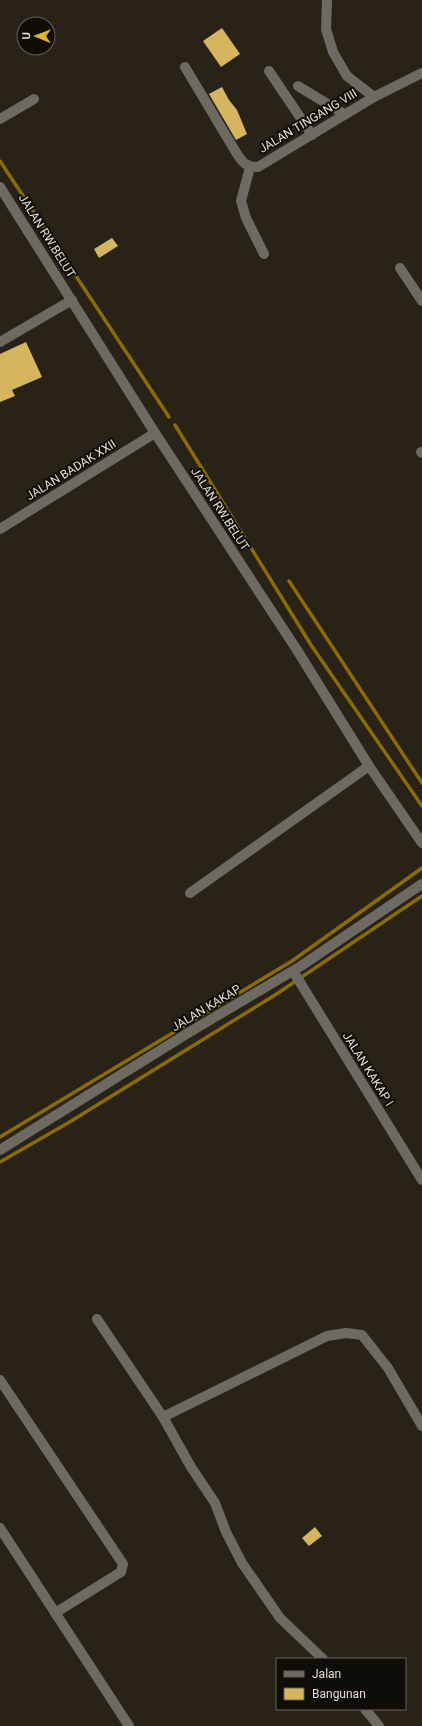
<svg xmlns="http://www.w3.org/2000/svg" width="422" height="1726" viewBox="0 0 422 1726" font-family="Roboto,sans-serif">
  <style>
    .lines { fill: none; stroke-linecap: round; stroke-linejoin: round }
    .stream { stroke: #8b6c00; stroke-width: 3.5 }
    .building { fill: #d5b55e }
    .minor { stroke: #6d6a63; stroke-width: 10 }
    .labels { text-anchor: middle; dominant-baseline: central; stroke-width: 4; stroke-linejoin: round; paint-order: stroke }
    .street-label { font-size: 12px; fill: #e1ded5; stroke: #0f0d07 }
  </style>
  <rect width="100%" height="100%" fill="#282316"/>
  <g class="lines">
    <g class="stream">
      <polyline points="0,161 169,417"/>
      <polyline points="175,425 311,645 422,806"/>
      <polyline points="289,581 422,783"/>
      <polyline points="0,1137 292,961 422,868"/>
      <polyline points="0,1162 68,1123 275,995 422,896"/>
    </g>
  </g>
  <g class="building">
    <polygon points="222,28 240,54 221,67 203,41"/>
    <polygon points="222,87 229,100 237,110 247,134 236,140 209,94"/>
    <polygon points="112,238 118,246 99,258 94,249"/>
    <polygon points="26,342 42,377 12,390 15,396 0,402 0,354"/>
    <polygon points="315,1527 322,1536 309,1546 302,1538"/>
  </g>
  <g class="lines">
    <g class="minor">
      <polyline points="327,0 326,29 333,52 347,76 374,97"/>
      <path d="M185,67L237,154C243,163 246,167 258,167L374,97L422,73"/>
      <polyline points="269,71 312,135"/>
      <polyline points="298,86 344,114"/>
      <polyline points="0,119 34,99"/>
      <polyline points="250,167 241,201 246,218 264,254"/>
      <polyline points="0,187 155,433 297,650 369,766 422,843"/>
      <polyline points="400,268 422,301"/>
      <polyline points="0,342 72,300"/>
      <polyline points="421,452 422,453"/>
      <polyline points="0,529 155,433"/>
      <polyline points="190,893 369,766"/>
      <polyline points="293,971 422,1180"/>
      <polyline points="0,1150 188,1033 301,966 422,884"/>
      <polyline points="97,1319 163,1417 191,1467 215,1503 226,1532 242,1563 280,1618 323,1659"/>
      <polyline points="0,1380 123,1564 121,1572 55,1613"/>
      <polyline points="163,1417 327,1336 346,1333 362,1335 388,1368 422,1426"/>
      <polyline points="0,1528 129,1726"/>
      <polyline points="365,1709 379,1726"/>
    </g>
  </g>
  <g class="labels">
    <g class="street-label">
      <text transform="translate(308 121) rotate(-31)">JALAN TINGANG VIII</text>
      <text transform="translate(47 236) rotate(58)">JALAN RW.BELUT</text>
      <text transform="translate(71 470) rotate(-32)">JALAN BADAK XXII</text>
      <text transform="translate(220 509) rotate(57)">JALAN RW.BELUT</text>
      <text transform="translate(206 1008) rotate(-31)">JALAN KAKAP</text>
      <text transform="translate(368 1069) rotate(58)">JALAN KAKAP I</text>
    </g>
  </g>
  <rect x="276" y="1658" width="130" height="52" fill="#0f0d07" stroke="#636159"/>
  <rect x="284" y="1671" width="20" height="6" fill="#6d6a63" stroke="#636159"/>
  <text x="312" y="1678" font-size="12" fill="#e1ded5">Jalan</text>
  <rect x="284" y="1688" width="20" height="12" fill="#d5b55e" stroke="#636159"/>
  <text x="312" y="1698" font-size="12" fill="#e1ded5">Bangunan</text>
  <g transform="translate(36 36) rotate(271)"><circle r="19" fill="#0f0d07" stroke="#636159"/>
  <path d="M0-3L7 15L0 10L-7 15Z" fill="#ddb233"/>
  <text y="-6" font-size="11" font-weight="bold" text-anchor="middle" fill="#e1ded5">U</text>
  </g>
</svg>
